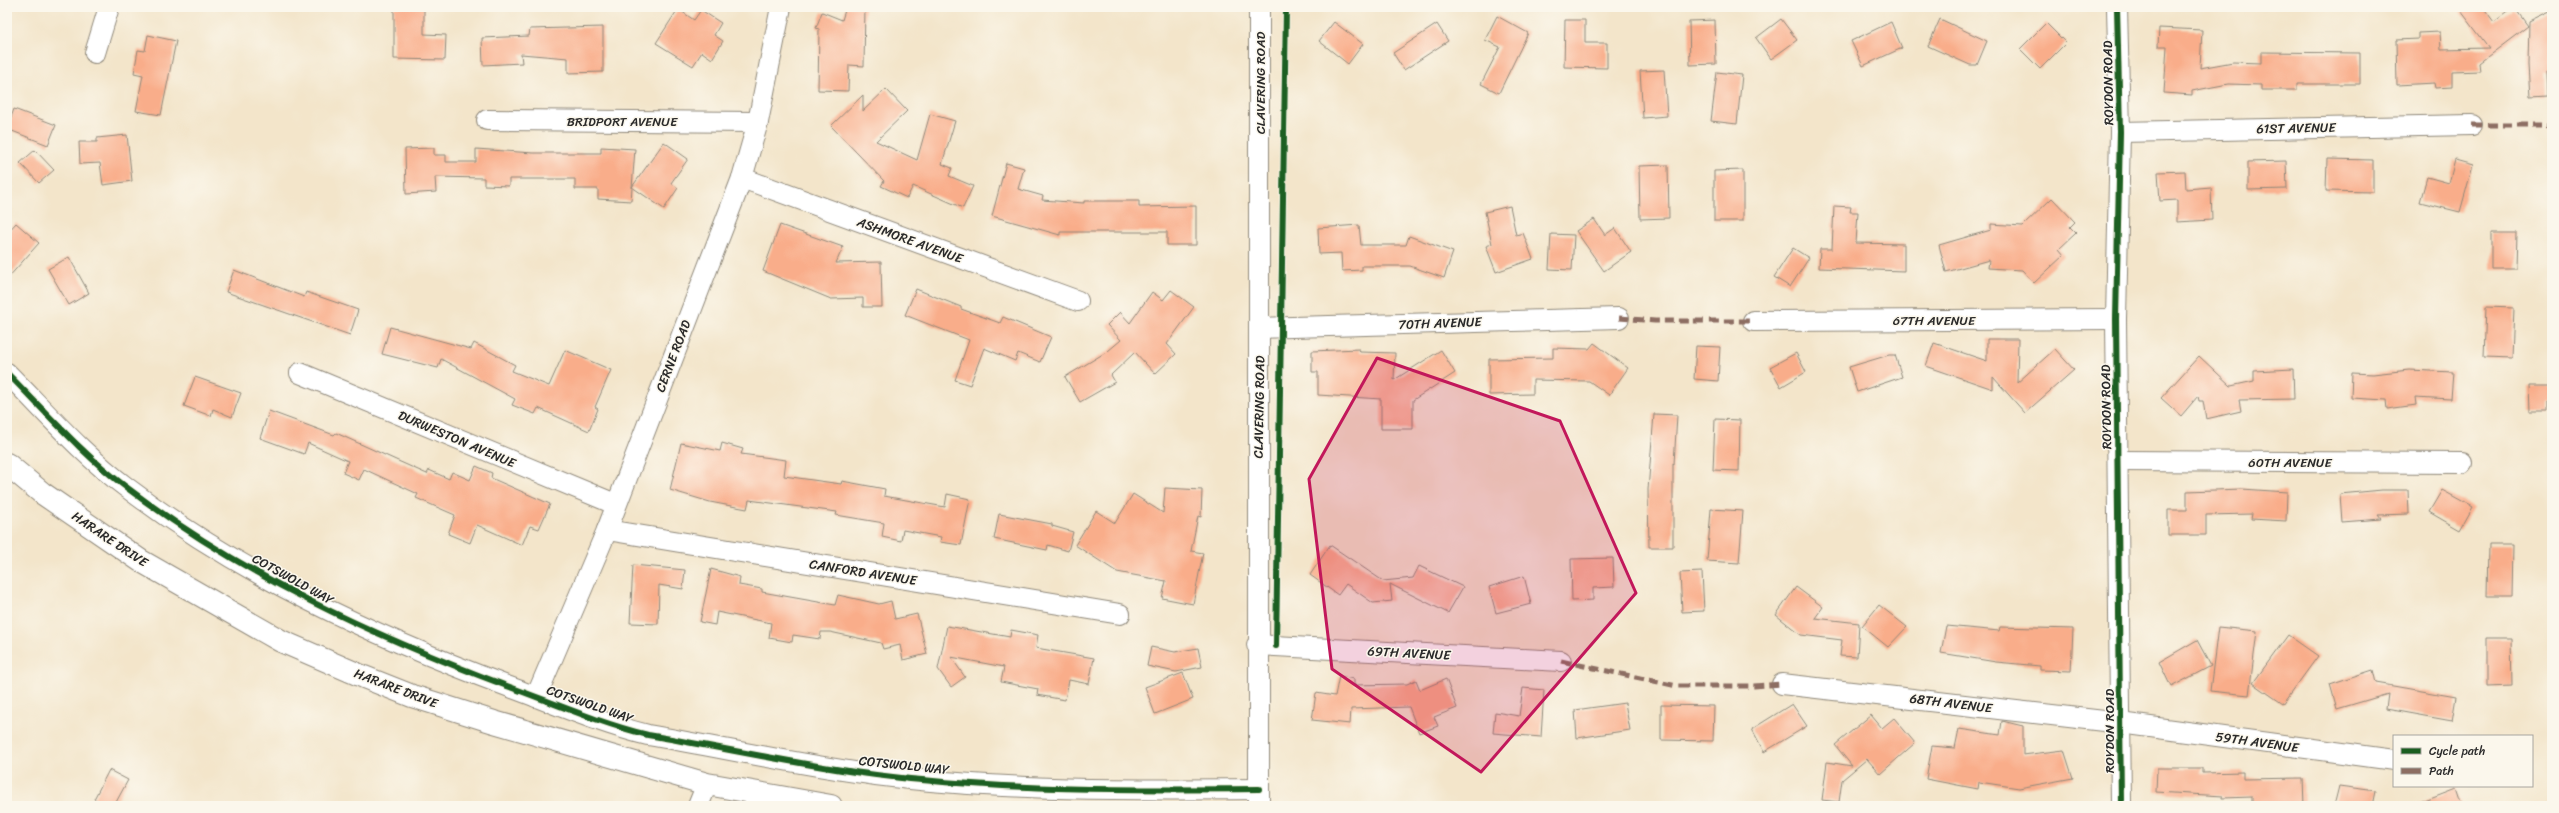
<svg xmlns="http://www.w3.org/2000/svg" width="2559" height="813" viewBox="0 0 2559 813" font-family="Sriracha,sans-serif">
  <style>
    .building { fill: #f9ad8a }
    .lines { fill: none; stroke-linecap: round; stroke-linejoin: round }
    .minor-casing { stroke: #8f887a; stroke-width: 22 }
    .major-casing { stroke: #8f887a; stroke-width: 24 }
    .minor { stroke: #fff; stroke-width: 20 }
    .major { stroke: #fff; stroke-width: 22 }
    .quiet { stroke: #8d6e63; stroke-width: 5; stroke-dasharray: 10 5; stroke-linecap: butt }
    .cycleway-casing { stroke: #fbf7ec; stroke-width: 8 }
    .cycleway { stroke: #1b5e20; stroke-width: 6 }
    .marked { fill: #c2185b; fill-opacity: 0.2; stroke: #c2185b; stroke-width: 3; stroke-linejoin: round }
    .labels { text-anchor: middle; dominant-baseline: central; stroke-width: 3; stroke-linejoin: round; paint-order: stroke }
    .street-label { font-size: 13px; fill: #2b2b2b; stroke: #fbf7ec }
  </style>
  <rect width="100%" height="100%" fill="#fbf7ec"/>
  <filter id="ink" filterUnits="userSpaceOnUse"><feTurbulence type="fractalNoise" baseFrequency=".025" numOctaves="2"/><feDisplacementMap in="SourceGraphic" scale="8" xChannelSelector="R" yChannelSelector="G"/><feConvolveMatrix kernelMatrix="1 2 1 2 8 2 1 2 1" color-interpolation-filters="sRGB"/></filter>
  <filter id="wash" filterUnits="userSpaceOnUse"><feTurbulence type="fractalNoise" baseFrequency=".012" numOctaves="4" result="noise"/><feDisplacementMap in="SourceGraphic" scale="16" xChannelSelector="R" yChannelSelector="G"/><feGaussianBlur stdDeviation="0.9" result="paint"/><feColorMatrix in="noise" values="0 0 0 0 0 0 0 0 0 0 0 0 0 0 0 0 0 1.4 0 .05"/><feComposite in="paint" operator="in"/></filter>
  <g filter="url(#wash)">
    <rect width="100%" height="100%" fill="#f3e5ca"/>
    <g id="blocks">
      <g class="building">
        <polygon points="394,7 424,7 424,34 446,35 445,60 394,59"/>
        <polygon points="846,7 865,7 864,66 849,65 848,91 818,90 819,29 816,28 822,12 842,20"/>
        <polygon points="2458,7 2483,7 2494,22 2514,7 2528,26 2479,63 2480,71 2452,72 2452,87 2435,88 2434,83 2397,85 2396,40 2418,39 2418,33 2440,32 2441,49 2489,48"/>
        <polygon points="678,9 694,20 701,10 721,23 714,35 723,41 712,59 702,52 693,66 656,43"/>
        <polygon points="2552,10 2552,72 2546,72 2547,96 2530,97 2528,65 2529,21"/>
        <polygon points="1497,16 1528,33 1499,93 1481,84 1500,47 1485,40"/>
        <polygon points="1781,19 1797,40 1771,59 1756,38"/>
        <polygon points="1940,19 1987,41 1977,65 1970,65 1928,46"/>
        <polygon points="1565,20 1585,20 1585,43 1607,43 1607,68 1564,67"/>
        <polygon points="1715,20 1716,64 1690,65 1689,21"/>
        <polygon points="1334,22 1363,44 1348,64 1319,41"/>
        <polygon points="1891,22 1902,48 1863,66 1851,41"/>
        <polygon points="2046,23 2066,43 2040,69 2020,49"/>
        <polygon points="1437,24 1448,41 1404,70 1393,53"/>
        <polygon points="603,27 603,72 568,73 568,58 521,54 522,63 483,65 482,38 529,36 530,29"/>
        <polygon points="2159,28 2202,30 2200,68 2233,62 2261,63 2261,52 2360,53 2360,84 2297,84 2297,90 2261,90 2261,85 2228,84 2192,91 2192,95 2164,93 2167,46 2158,46"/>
        <polygon points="148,35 176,41 161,115 136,111 143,75 134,73 138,50 145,51"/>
        <polygon points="1664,70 1667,116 1643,118 1640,71"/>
        <polygon points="1717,72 1742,75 1737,124 1711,121"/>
        <polygon points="886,89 907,111 876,141 917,160 930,114 955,121 942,164 952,168 949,176 973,186 963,208 913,186 907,198 881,186 884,181 831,126 863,95 863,111"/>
        <polygon points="14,109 56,125 48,145 7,129"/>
        <polygon points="127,135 132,181 103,185 100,163 80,164 79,142 97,142 97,138"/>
        <polygon points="664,142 688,159 671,183 678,188 664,209 632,187"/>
        <polygon points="601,147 635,149 631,201 598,199 598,189 575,189 575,179 509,179 509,186 484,185 484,178 435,177 436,192 406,194 405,149 434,148 434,155 446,155 446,162 476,162 476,149 533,153 601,153"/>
        <polygon points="35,150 54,170 39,183 20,163"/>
        <polygon points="2327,159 2373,160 2373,192 2326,191"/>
        <polygon points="2455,160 2473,165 2460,212 2420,202 2427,177 2449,183"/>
        <polygon points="2286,161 2287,189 2248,190 2248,162"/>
        <polygon points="1006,163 1024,168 1018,189 1043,196 1042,200 1084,203 1084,201 1139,201 1139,207 1196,206 1196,245 1167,245 1167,232 1060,232 1060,235 992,216"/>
        <polygon points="1668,165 1669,218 1640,219 1639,166"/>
        <polygon points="1743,170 1743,221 1714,221 1714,171"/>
        <polygon points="2185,171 2186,189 2211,187 2212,220 2177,222 2177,200 2160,201 2158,172"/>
        <polygon points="2052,198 2075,222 2070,227 2076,233 2059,249 2064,255 2034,283 2022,270 1988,268 1989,260 1946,272 1939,245 1991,230 1991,224 2023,226"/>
        <polygon points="1510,206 1516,235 1523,233 1533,259 1496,272 1486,246 1492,244 1485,212"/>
        <polygon points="1834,206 1851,207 1850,212 1858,212 1856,243 1904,244 1904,271 1819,268 1820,249 1832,249"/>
        <polygon points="1594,219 1605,235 1615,228 1631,252 1604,271 1576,231"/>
        <polygon points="16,223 39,243 7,279 7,233"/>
        <polygon points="780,225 843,247 836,263 881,262 882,307 863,307 863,298 831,299 763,271"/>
        <polygon points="1359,225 1361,245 1406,245 1409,236 1453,252 1444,278 1410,266 1362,266 1362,270 1342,271 1341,253 1319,254 1318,228"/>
        <polygon points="2491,233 2517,233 2516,269 2491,269"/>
        <polygon points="1551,234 1574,235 1572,270 1549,269"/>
        <polygon points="1793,248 1809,258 1790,287 1774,277"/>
        <polygon points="69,257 89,293 69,305 48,269"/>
        <polygon points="234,270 304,297 306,292 358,310 350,335 226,292"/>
        <polygon points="916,289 961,307 961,309 1000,323 1003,317 1051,337 1040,362 1018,353 1015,361 984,348 970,385 955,380 969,340 905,315"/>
        <polygon points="1171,290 1194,307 1167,344 1176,354 1155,374 1135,352 1111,375 1115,382 1080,402 1065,377 1108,351 1121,340 1107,325 1120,312 1130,323 1152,292 1163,300"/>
        <polygon points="2486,307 2514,308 2512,358 2484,357"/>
        <polygon points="390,327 471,349 474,343 515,365 512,371 549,386 565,350 611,370 595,407 598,409 589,431 538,408 535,414 512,405 515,399 441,359 438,368 382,354"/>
        <polygon points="1987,339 2018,339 2017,383 2055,349 2074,370 2025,413 1993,377 1993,389 1926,366 1934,343 1987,361"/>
        <polygon points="1594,343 1628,368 1609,395 1589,381 1533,380 1533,394 1489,395 1489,359 1553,358 1553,348 1589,349"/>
        <polygon points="1696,346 1720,347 1718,381 1694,379"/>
        <polygon points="1359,349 1360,352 1395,353 1394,380 1441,350 1455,373 1413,400 1413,429 1381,429 1381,399 1318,395 1318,372 1312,372 1312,351"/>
        <polygon points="1796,353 1806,372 1781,387 1770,367"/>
        <polygon points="1889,355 1895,355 1902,377 1857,392 1849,367"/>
        <polygon points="2199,356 2231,386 2254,381 2254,371 2293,369 2294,399 2239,400 2241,411 2206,419 2203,401 2199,401 2198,396 2181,416 2161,398"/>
        <polygon points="2409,370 2453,372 2451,399 2415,397 2416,405 2387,409 2386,400 2351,398 2352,373 2373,374"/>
        <polygon points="195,377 241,393 232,417 213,409 211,416 184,406"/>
        <polygon points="2529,386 2552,386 2552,401 2548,402 2548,412 2530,412"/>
        <polygon points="269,411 334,435 336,433 427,474 429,470 449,479 452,472 470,480 476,466 492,473 491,478 550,504 539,529 530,526 522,545 477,525 470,543 448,534 455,515 416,498 418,494 364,469 359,480 343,473 348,461 308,443 304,454 260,438"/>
        <polygon points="1654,414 1677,415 1674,464 1673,463 1673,547 1649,547 1648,490"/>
        <polygon points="1715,419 1740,420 1739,471 1713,470"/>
        <polygon points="681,443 720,451 722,443 743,449 741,454 786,460 784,476 841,484 842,481 885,489 884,496 945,507 947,494 970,499 961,545 940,542 941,537 903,530 901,541 882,537 884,523 836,515 837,512 749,500 747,509 710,502 670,490"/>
        <polygon points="1165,488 1202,490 1201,517 1198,516 1191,551 1203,553 1193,604 1162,598 1166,581 1117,572 1075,545 1096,511 1115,523 1133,494 1163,513"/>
        <polygon points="2242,489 2287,492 2286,521 2251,519 2252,514 2206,515 2206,535 2168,535 2168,510 2187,510 2187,491"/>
        <polygon points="2382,490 2408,490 2409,514 2378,515 2381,519 2342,522 2340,494"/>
        <polygon points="2442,490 2473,507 2460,530 2429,512"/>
        <polygon points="1711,509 1743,511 1739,563 1707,561"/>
        <polygon points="999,514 1052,524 1052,526 1073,532 1068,551 1048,545 1047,550 994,539"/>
        <polygon points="1330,545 1383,581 1413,578 1419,566 1463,587 1448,613 1390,584 1392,601 1373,603 1346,584 1338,595 1310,575"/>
        <polygon points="2488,545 2513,545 2512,596 2487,596"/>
        <polygon points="1613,558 1614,587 1593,588 1593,600 1572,601 1571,559"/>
        <polygon points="633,565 685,570 683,589 659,585 658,624 630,623"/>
        <polygon points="711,569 740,577 739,585 762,589 762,592 835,605 838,595 879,604 891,601 895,619 917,614 927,654 903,660 900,645 883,649 881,643 830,632 821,632 820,639 793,635 792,642 769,638 771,623 717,612 715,625 700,622"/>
        <polygon points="1702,572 1704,611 1682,612 1680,573"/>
        <polygon points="1524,576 1531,604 1496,613 1489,587"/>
        <polygon points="1796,587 1823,607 1815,618 1859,623 1857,657 1840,656 1842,640 1801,635 1776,615"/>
        <polygon points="1879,605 1907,627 1888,647 1862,626"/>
        <polygon points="947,626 1010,637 1011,630 1038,635 1036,648 1094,658 1089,684 1069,680 1065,700 1037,695 1038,689 1001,682 1004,667 951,657 965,677 951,687 938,669"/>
        <polygon points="1946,626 1999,631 2000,627 2073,629 2071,671 2040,670 2040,666 1996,662 1941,653"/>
        <polygon points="2218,627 2257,631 2249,695 2210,691"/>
        <polygon points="2288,635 2318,656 2283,704 2253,683"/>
        <polygon points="2487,638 2511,638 2512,686 2487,687"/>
        <polygon points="2197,640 2211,666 2171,687 2159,662"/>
        <polygon points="1151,647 1175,652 1198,648 1202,667 1176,672 1147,666"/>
        <polygon points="2373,670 2376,683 2456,697 2452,721 2386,709 2388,694 2337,709 2330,684"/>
        <polygon points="1183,673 1193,699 1155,714 1145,687"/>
        <polygon points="1339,676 1354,679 1354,685 1407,684 1416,680 1420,690 1446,679 1457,708 1434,717 1438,726 1419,733 1409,707 1351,709 1350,724 1312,720 1316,693 1335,696"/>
        <polygon points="1523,688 1544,690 1541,737 1493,733 1495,712 1519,716"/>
        <polygon points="1625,703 1630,730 1577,738 1575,710"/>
        <polygon points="1792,704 1807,726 1764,752 1752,729"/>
        <polygon points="1661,705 1714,706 1713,741 1661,740"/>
        <polygon points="1871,715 1882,728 1894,718 1915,743 1880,774 1867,759 1842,780 1839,802 1822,800 1827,762 1852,766 1835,745"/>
        <polygon points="2002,721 2023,726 2023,755 2064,750 2073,778 2019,788 1979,782 1978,789 1926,779 1932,746 1955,748 1959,729 2000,735"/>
        <polygon points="2157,768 2202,768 2202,773 2243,772 2243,779 2303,778 2304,806 2252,806 2252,797 2223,798 2223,796 2156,792"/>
        <polygon points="109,770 128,780 114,806 108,806 94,799"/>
        <polygon points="2339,786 2376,791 2373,806 2334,806"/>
        <polygon points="2456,788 2462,806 2412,806 2412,805"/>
      </g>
    </g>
  </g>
  <g filter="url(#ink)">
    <use href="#blocks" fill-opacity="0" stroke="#8f887a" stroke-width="1"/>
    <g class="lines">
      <g class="minor-casing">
        <g id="minor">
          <polyline points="2117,7 2120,132 2116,319 2121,806"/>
          <polyline points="95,53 109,7"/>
          <polyline points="487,120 758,122"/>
          <polyline points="2120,132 2472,125"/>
          <polyline points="742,178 1078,301"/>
          <polyline points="1753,321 2116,319"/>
          <polyline points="1260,328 1619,318"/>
          <path d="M7,373C45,411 82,454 126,487C242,575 371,635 507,686C554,703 599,723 648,735C724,748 800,765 876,775C1003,791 1132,790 1259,789"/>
          <polyline points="300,373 615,504"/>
          <polyline points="2118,461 2462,463"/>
          <polyline points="607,530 1120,614"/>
          <polyline points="1257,645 1561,661"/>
          <polyline points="1782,684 2121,723 2394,760"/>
          <polyline points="536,697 607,530 742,178 758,122 781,7"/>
          <polyline points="698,806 707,784"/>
          <polyline points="1259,806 1259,7"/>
        </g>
      </g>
      <g class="major-casing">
        <polyline id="major" points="7,464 42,493 141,561 281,641 364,677 412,696 494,722 707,784 831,806"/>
      </g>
      <use href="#minor" class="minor"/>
      <use href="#major" class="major"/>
      <g class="quiet">
        <polyline points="2472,125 2552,125"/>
        <polyline points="1619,318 1655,321 1753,321"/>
        <polyline points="1561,661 1677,686 1754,686 1782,684"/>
      </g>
      <g class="cycleway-casing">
        <g id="cycleway">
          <polyline points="2117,7 2120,132 2116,319 2121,806"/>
          <path d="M7,373C45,411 82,454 126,487C242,575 371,635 507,686C554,703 599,723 648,735C724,748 800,765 876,775C1003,791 1132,790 1259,789"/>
          <polyline points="1276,646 1286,7"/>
        </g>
      </g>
      <use href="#cycleway" class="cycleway"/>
    </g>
  </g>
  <path class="marked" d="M1377,358L1560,421L1636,593L1481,772L1332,669L1309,479Z"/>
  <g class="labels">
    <g class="street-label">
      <text transform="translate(1260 83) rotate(-90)">CLAVERING ROAD</text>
      <text transform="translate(2108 83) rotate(-91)">ROYDON ROAD</text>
      <text x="622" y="121">BRIDPORT AVENUE</text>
      <text transform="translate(2296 128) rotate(-1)">61ST AVENUE</text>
      <text transform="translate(910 240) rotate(20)">ASHMORE AVENUE</text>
      <text x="1934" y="320">67TH AVENUE</text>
      <text transform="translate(1440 323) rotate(-2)">70TH AVENUE</text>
      <text transform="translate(673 356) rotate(-69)">CERNE ROAD</text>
      <text transform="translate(1259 407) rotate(-89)">CLAVERING ROAD</text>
      <text transform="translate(2106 407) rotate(-91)">ROYDON ROAD</text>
      <text transform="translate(457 439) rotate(23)">DURWESTON AVENUE</text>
      <text x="2290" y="462">60TH AVENUE</text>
      <text transform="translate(110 539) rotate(34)">HARARE DRIVE</text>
      <text transform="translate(863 572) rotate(9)">CANFORD AVENUE</text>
      <text transform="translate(293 579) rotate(29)">COTSWOLD WAY</text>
      <text transform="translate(1409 653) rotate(3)">69TH AVENUE</text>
      <text transform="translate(396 688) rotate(21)">HARARE DRIVE</text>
      <text transform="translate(1951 703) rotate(7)">68TH AVENUE</text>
      <text transform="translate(590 704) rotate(19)">COTSWOLD WAY</text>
      <text transform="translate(2109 731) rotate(-90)">ROYDON ROAD</text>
      <text transform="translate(2257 742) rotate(8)">59TH AVENUE</text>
      <text transform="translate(904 765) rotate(6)">COTSWOLD WAY</text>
    </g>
  </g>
  <rect width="2559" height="813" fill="none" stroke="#fbf7ec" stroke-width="24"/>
  <rect x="2393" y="735" width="140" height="52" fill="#fbf7ec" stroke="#a8a59f"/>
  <rect x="2401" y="748" width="20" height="6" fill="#1b5e20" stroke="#a8a59f"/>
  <text x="2429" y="755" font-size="12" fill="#2b2b2b">Cycle path</text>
  <rect x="2401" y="768" width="20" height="6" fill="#8d6e63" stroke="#a8a59f"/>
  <text x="2429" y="775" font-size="12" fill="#2b2b2b">Path</text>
</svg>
